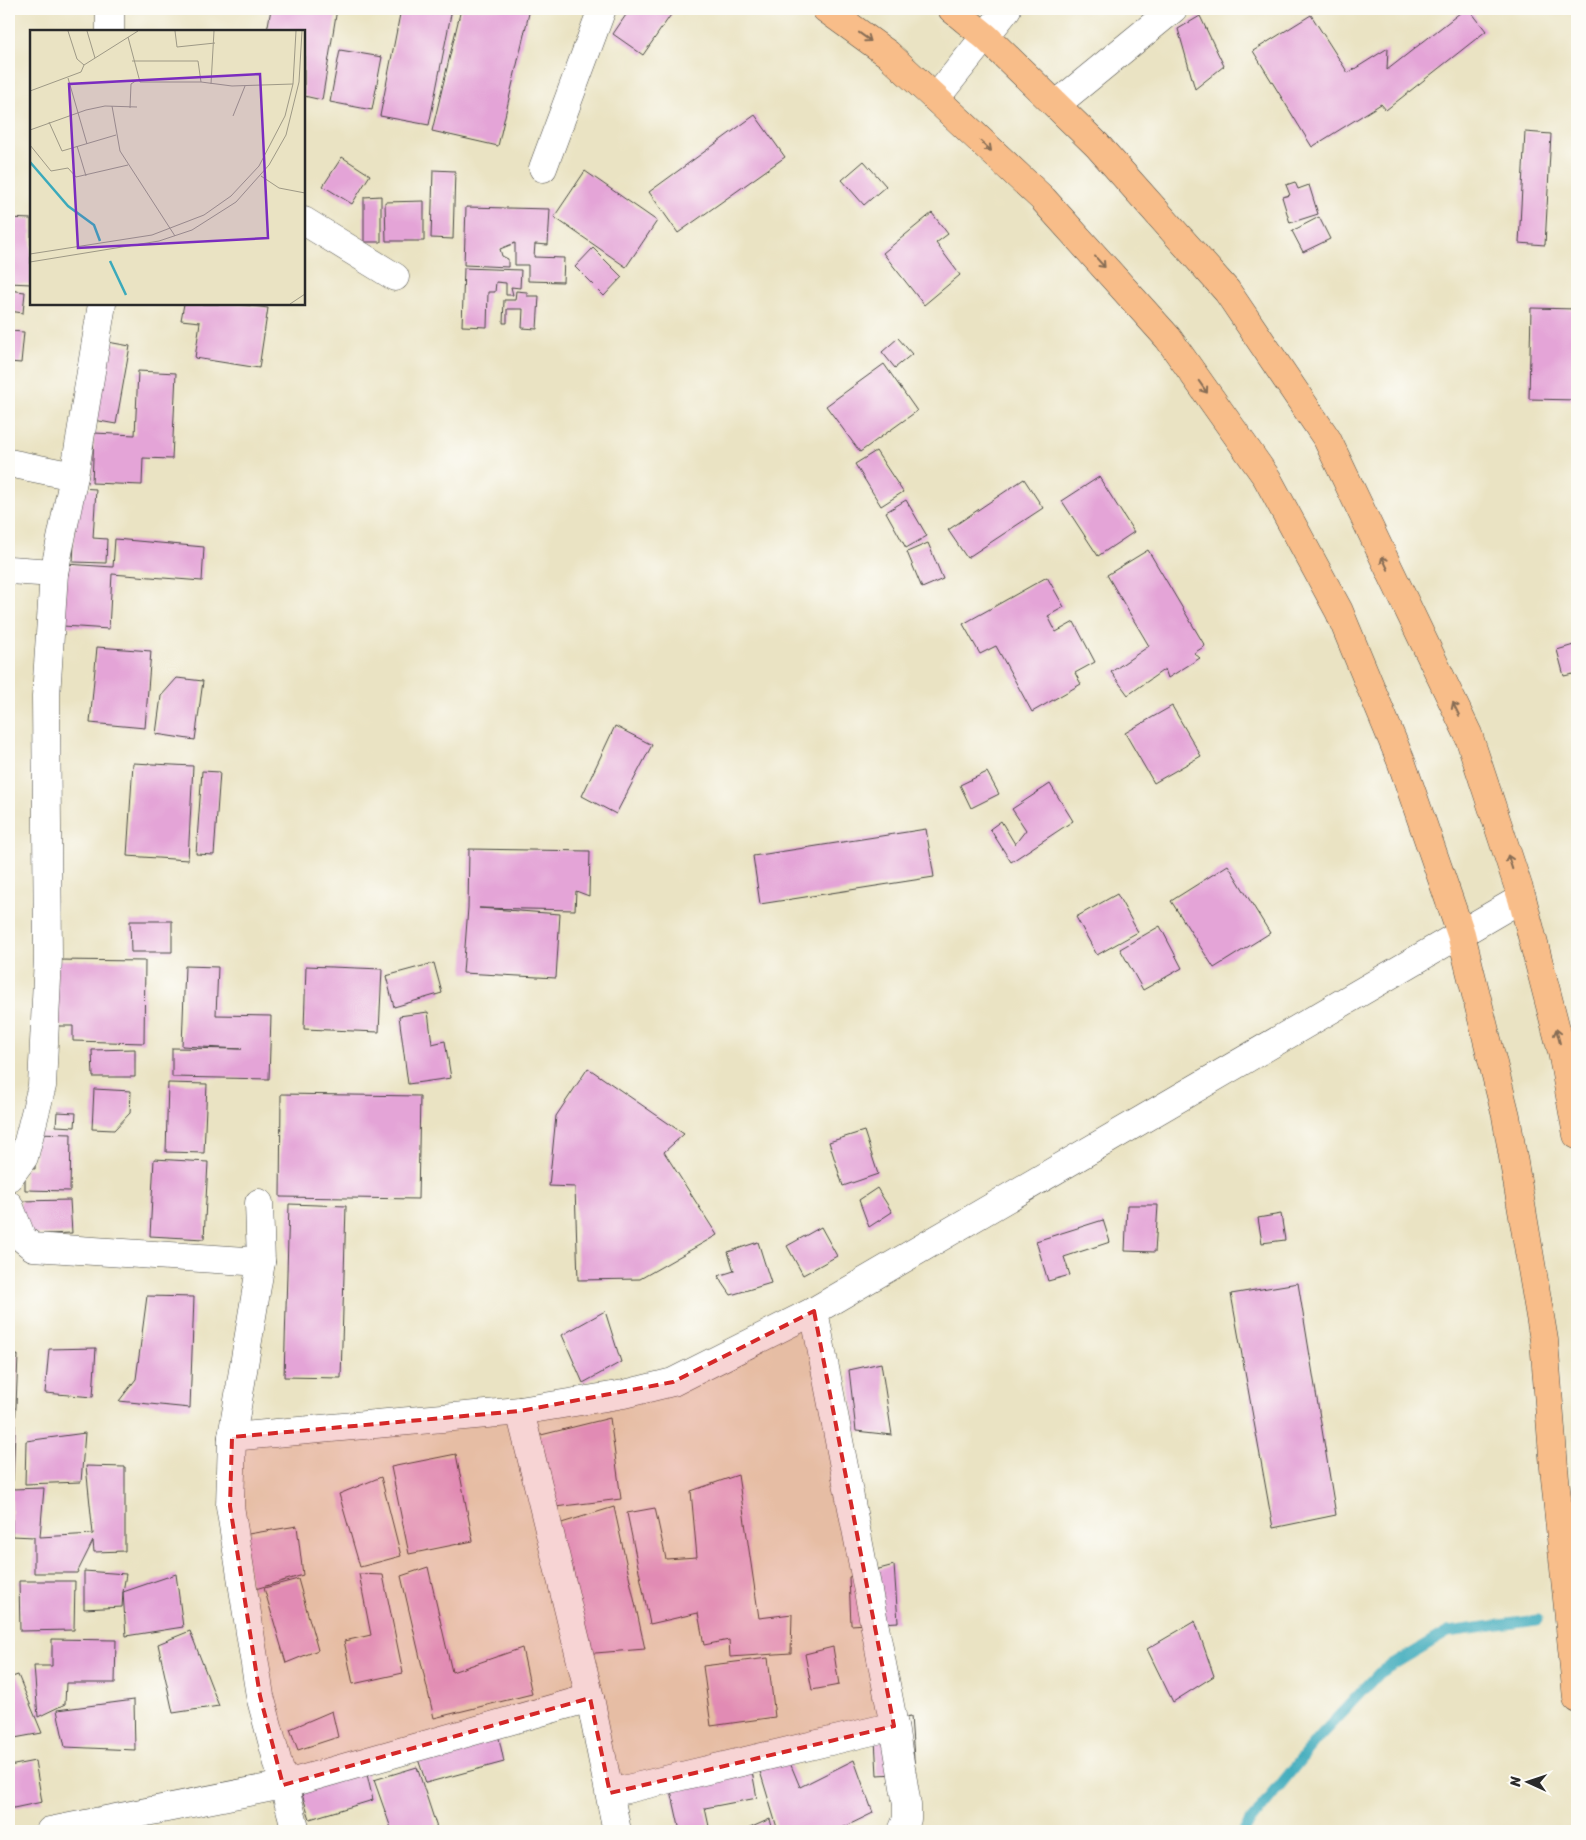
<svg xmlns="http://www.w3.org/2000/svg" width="1586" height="1840" viewBox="0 0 1586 1840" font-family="Sriracha,sans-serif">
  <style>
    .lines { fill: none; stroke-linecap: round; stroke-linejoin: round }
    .stream { stroke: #3caabb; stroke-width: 11 }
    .building { fill: #e4a4d7 }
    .minor-casing { stroke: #484742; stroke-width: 29 }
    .highway-casing { stroke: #484742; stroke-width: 29 }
    .minor { stroke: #fff; stroke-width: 28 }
    .highway { stroke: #f8bd89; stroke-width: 28 }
    .oneway { stroke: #876d55 }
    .marked { fill: #d62828; fill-opacity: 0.2; stroke: #d62828; stroke-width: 4; stroke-dasharray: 10 6; stroke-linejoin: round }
    .inset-river { fill: none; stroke: #3caabb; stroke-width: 2.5 }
    .inset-road { fill: none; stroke: #9e9986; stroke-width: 1 }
    .view { fill: #7b2cbf; fill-opacity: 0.15; stroke: #7b2cbf; stroke-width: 2.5 }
    .inset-edge { fill: none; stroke: #2b2b2b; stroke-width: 2.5 }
  </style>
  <rect width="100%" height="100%" fill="#fdfcf7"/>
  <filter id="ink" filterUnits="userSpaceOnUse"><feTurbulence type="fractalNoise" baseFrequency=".02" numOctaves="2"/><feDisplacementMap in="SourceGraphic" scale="10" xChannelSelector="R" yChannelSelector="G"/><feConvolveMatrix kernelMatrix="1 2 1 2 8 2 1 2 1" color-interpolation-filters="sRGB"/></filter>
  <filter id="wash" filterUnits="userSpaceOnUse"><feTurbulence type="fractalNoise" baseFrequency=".0096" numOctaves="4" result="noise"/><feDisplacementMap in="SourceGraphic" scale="20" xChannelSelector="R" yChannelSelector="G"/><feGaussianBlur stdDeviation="1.12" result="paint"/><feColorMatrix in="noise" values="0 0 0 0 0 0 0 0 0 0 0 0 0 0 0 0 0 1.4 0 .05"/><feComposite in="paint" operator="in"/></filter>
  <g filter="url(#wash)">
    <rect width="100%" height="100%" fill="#eae3c3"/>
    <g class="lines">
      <polyline class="stream" points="1243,1831 1318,1738 1379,1673 1448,1632 1537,1620"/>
    </g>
    <g id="blocks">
      <g class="building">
        <polygon points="271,9 337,9 322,100 304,96 304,31 267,31"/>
        <polygon points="401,9 452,9 429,125 380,116"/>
        <polygon points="461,9 530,9 498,146 432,131"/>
        <polygon points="630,9 675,9 643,55 613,34"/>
        <polygon points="1465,9 1469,9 1486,31 1386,110 1381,104 1312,147 1253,51 1311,15 1348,73 1388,48 1387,70"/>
        <polygon points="1200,16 1224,66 1195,89 1178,29"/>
        <polygon points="340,50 382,57 372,110 330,102"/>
        <polygon points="755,115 785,157 678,233 649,192"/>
        <polygon points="1525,132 1551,134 1545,245 1519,243"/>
        <polygon points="342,157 370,175 352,204 323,186"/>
        <polygon points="864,161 886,186 864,205 842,180"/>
        <polygon points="433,170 455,171 453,239 431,238"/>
        <polygon points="585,171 657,221 626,267 554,217"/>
        <polygon points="1295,182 1298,189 1309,185 1318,214 1290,223 1282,197 1290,195 1286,185"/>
        <polygon points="381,196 381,242 364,242 364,197"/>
        <polygon points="424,201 424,241 386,241 385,202"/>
        <polygon points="466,207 550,209 548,245 535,244 534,257 564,258 563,282 528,281 528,265 515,265 515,243 500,249 502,256 508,259 508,267 464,265"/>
        <polygon points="932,213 948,234 936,243 960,275 924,305 883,253"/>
        <polygon points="1319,217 1330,239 1303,252 1292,231"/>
        <polygon points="9,218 31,219 31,284 9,283"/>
        <polygon points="593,248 622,277 604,296 575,267"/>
        <polygon points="464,268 521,270 520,288 511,287 513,295 506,295 506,283 496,282 495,292 488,292 487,327 462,326"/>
        <polygon points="9,290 25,292 23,313 9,311"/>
        <polygon points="516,291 527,292 527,296 539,296 537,329 522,328 523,309 507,309 507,323 503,323 504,300 515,300"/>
        <polygon points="184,304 238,304 268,308 259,368 195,358 200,322 181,320"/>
        <polygon points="1531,308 1577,309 1577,400 1529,399"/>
        <polygon points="9,331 24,332 21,363 9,362"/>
        <polygon points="898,338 912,354 895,368 882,352"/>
        <polygon points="102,341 130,346 116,424 88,419"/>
        <polygon points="884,364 917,411 860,452 826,406"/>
        <polygon points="138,371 176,373 172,459 143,458 142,485 92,483 94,433 135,435"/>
        <polygon points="876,451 903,492 881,506 855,464"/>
        <polygon points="1099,477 1134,532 1098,556 1062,501"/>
        <polygon points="1024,479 1043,508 967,558 948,530"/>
        <polygon points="77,488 96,489 93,538 107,539 106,563 73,562"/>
        <polygon points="906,500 927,536 906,548 886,512"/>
        <polygon points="115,539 204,547 202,581 112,574 109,629 63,626 66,564 113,567"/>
        <polygon points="928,543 943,579 922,588 907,552"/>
        <polygon points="1148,550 1205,646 1194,653 1200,658 1168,678 1165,669 1128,695 1111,672 1149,646 1107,575"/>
        <polygon points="1047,577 1064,607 1048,616 1056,632 1074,622 1095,662 1075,673 1081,684 1032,712 996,646 980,654 963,624"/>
        <polygon points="1577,644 1577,673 1564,676 1557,650"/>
        <polygon points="97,647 151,651 145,728 90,723"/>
        <polygon points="177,678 203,681 195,740 156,734 161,696"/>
        <polygon points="1172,706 1201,756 1154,783 1125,733"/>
        <polygon points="615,726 652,745 616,814 582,796"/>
        <polygon points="133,763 193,766 188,860 127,856"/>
        <polygon points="202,771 220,772 214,855 196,854"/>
        <polygon points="987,772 999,794 971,808 960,785"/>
        <polygon points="1050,784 1073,821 1011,862 990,829 1001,821 1015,844 1026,830 1012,809"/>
        <polygon points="926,829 934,877 760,904 753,856"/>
        <polygon points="469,849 590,851 589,896 576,891 575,910 479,908 560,914 556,978 463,973 468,908"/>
        <polygon points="1228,865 1270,933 1214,968 1171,901"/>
        <polygon points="1117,894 1138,932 1097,955 1076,917"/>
        <polygon points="130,921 172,921 172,952 131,952"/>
        <polygon points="1160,926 1182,968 1143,990 1120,949"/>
        <polygon points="57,960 145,961 144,1043 73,1041 73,1026 55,1026"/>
        <polygon points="434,963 442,993 394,1007 386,976"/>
        <polygon points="185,966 218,967 216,1015 271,1016 269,1079 172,1077 172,1048 242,1049 182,1046"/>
        <polygon points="306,966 382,969 379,1032 304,1029"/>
        <polygon points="428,1012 432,1044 445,1041 451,1078 408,1084 399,1016"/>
        <polygon points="135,1049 135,1077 93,1077 92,1050"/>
        <polygon points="588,1068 684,1134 664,1152 717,1235 640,1279 578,1280 575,1187 549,1186 556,1116"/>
        <polygon points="168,1083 207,1084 204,1153 166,1152"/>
        <polygon points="94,1089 131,1091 130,1113 114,1130 92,1129"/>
        <polygon points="281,1094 420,1096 418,1199 280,1197"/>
        <polygon points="57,1112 76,1113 75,1127 56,1126"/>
        <polygon points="864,1131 878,1174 843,1186 829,1142"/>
        <polygon points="36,1133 71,1134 70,1191 25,1190 25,1168 35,1169"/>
        <polygon points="154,1159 208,1162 204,1239 150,1236"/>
        <polygon points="877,1188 892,1212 869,1227 859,1200"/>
        <polygon points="70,1200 72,1233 20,1235 20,1201"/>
        <polygon points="289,1204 346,1206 341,1378 284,1377"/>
        <polygon points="1127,1205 1158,1205 1155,1252 1125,1251"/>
        <polygon points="1281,1214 1285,1240 1262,1243 1258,1218"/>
        <polygon points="1103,1220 1110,1242 1064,1257 1070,1275 1048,1281 1036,1241"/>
        <polygon points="821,1227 837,1256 803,1275 787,1246"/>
        <polygon points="758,1242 771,1283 731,1295 718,1276 734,1271 728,1252"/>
        <polygon points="1298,1283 1336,1515 1273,1528 1231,1294"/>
        <polygon points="147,1296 194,1297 190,1408 119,1401 136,1379"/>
        <polygon points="605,1311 621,1362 583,1383 562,1335"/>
        <polygon points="96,1348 93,1397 45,1393 49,1349"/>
        <polygon points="18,1355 13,1481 9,1480 9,1357"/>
        <polygon points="881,1363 892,1435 856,1431 849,1370"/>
        <polygon points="610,1418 621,1499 555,1507 537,1436"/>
        <polygon points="85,1433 81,1482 25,1484 26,1441"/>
        <polygon points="456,1454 473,1541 409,1554 391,1467"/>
        <polygon points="86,1466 125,1467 125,1551 94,1552 93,1541 77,1573 34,1573 34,1537 12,1536 12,1489 44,1488 40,1537 93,1534"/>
        <polygon points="738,1475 759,1618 792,1614 791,1653 730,1657 729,1640 704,1645 698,1613 650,1624 627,1513 655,1508 666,1559 697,1557 691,1491"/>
        <polygon points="381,1477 401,1556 360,1567 339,1494"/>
        <polygon points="614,1507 645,1649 583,1654 555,1525"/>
        <polygon points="297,1526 303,1575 252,1590 242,1535"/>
        <polygon points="894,1565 898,1622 851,1625 849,1577"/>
        <polygon points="428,1567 452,1672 522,1648 532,1694 434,1718 401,1576"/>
        <polygon points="84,1571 126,1574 123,1592 176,1574 183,1627 126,1636 123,1592 122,1607 84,1609"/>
        <polygon points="359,1574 383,1575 403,1673 353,1684 344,1641 371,1635"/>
        <polygon points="298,1579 318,1650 286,1663 264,1588"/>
        <polygon points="19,1581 75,1581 74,1630 20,1631"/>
        <polygon points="1195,1621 1214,1676 1173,1702 1147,1649"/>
        <polygon points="190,1631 219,1706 173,1713 158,1644"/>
        <polygon points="52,1639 116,1640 115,1683 66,1683 65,1704 38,1717 34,1666 52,1666"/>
        <polygon points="833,1647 839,1685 812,1690 805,1654"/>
        <polygon points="768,1658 775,1717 711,1726 703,1666"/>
        <polygon points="18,1675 42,1733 9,1739 9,1678"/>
        <polygon points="134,1700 135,1750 65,1747 57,1710"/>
        <polygon points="332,1711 338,1737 298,1750 290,1729"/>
        <polygon points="911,1716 915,1773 877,1775 874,1722"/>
        <polygon points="497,1729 504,1762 426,1783 417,1756"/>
        <polygon points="788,1758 800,1787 854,1760 873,1813 836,1831 778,1831 759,1768"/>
        <polygon points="35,1761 42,1802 9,1809 9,1766"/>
        <polygon points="365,1766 373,1800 310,1819 299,1785"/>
        <polygon points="751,1766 757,1798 705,1808 710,1831 680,1831 670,1786"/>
        <polygon points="417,1767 438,1831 392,1831 374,1780"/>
        <polygon points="770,1819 773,1831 743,1831"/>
      </g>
    </g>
  </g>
  <g filter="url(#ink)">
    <use href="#blocks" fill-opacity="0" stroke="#484742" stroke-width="1"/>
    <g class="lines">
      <g class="minor-casing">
        <g id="minor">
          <polyline points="110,9 110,31"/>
          <polyline points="936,98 1007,9"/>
          <polyline points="1057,104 1173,9"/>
          <polyline points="543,168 602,9"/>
          <polyline points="304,221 395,277"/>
          <polyline points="9,463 74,476"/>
          <polyline points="9,570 54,573"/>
          <polyline points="9,1177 24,1157 42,1086 48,957 46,696 54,573 74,476 102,304"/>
          <polyline points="259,1203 261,1262 232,1437 230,1506 260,1696 296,1831"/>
          <polyline points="9,1205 22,1238 33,1247 261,1262"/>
          <polyline points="814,1311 894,1726 907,1805 907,1819 902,1831"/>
          <polyline points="520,1411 590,1698 617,1831"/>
          <polyline points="232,1437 520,1411 624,1394 673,1382 814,1311 1522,898"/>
          <polyline points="610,1793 894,1726"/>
          <polyline points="50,1831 283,1785 590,1698"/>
        </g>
      </g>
      <g class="highway-casing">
        <g id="highway">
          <polyline points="826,9 888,54 1043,199 1168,338 1267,478 1339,611 1401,761 1461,934 1506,1116 1544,1340 1554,1468 1577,1698"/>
          <polyline points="952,9 986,37 1097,145 1227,291 1327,439 1468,734 1522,898 1562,1052 1577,1135"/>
        </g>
      </g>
      <use href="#minor" class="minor"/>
      <use href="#highway" class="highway"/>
    </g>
    <defs><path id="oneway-shaft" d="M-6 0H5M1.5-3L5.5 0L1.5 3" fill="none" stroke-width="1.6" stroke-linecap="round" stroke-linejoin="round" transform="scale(1.25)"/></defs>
    <g class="oneway">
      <use href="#oneway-shaft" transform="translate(865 37) rotate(36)"/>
      <use href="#oneway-shaft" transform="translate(986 146) rotate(43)"/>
      <use href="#oneway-shaft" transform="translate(1100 262) rotate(48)"/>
      <use href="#oneway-shaft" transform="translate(1203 387) rotate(55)"/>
      <use href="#oneway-shaft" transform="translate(1385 563) rotate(-115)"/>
      <use href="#oneway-shaft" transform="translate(1456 709) rotate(-116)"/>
      <use href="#oneway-shaft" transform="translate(1510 862) rotate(-108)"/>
      <use href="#oneway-shaft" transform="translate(1558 1036) rotate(-105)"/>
    </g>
  </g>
  <path class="marked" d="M814,1311L894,1726L610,1793L590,1698L283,1785L260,1696L230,1506L232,1437L520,1411L673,1382Z"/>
  <g transform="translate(30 30)">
    <rect width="275" height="275" fill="#eae3c3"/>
    <path class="inset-river" d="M0,132L38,176L64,195L70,211M80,231L96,265"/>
    <path class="inset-road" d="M38,1L47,29L54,35L108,1M57,1L65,28M145,1L147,17L185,13M98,7L110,52H171L202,56L263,54M102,31H168L171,52M38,48L57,114M181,54L184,1M0,61L51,42L54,35M82,76L90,121L145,206M100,78L101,54L107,50M203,86L215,56M19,92L32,121L86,105M0,100L56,80L75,76L107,77M0,115L21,141L38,138L46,147L98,135M47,116L56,146M231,146L249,158L275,163M0,224L122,205L174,185L201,166L229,136L255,86L263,54L266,1M0,232L129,211L162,200L206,172L239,135L256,105L269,52L272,1M260,274L275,264"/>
    <path class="view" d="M230,44L238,208L48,218L39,54Z"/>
    <rect width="275" height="275" class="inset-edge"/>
  </g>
  <rect width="1586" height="1840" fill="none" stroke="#fdfcf7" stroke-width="30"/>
  <g transform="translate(1528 1782) rotate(273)" stroke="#fdfcf7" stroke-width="4" paint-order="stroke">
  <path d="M0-4L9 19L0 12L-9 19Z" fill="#2b2b2b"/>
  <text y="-8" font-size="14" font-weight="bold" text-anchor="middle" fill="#2b2b2b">N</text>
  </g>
</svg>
